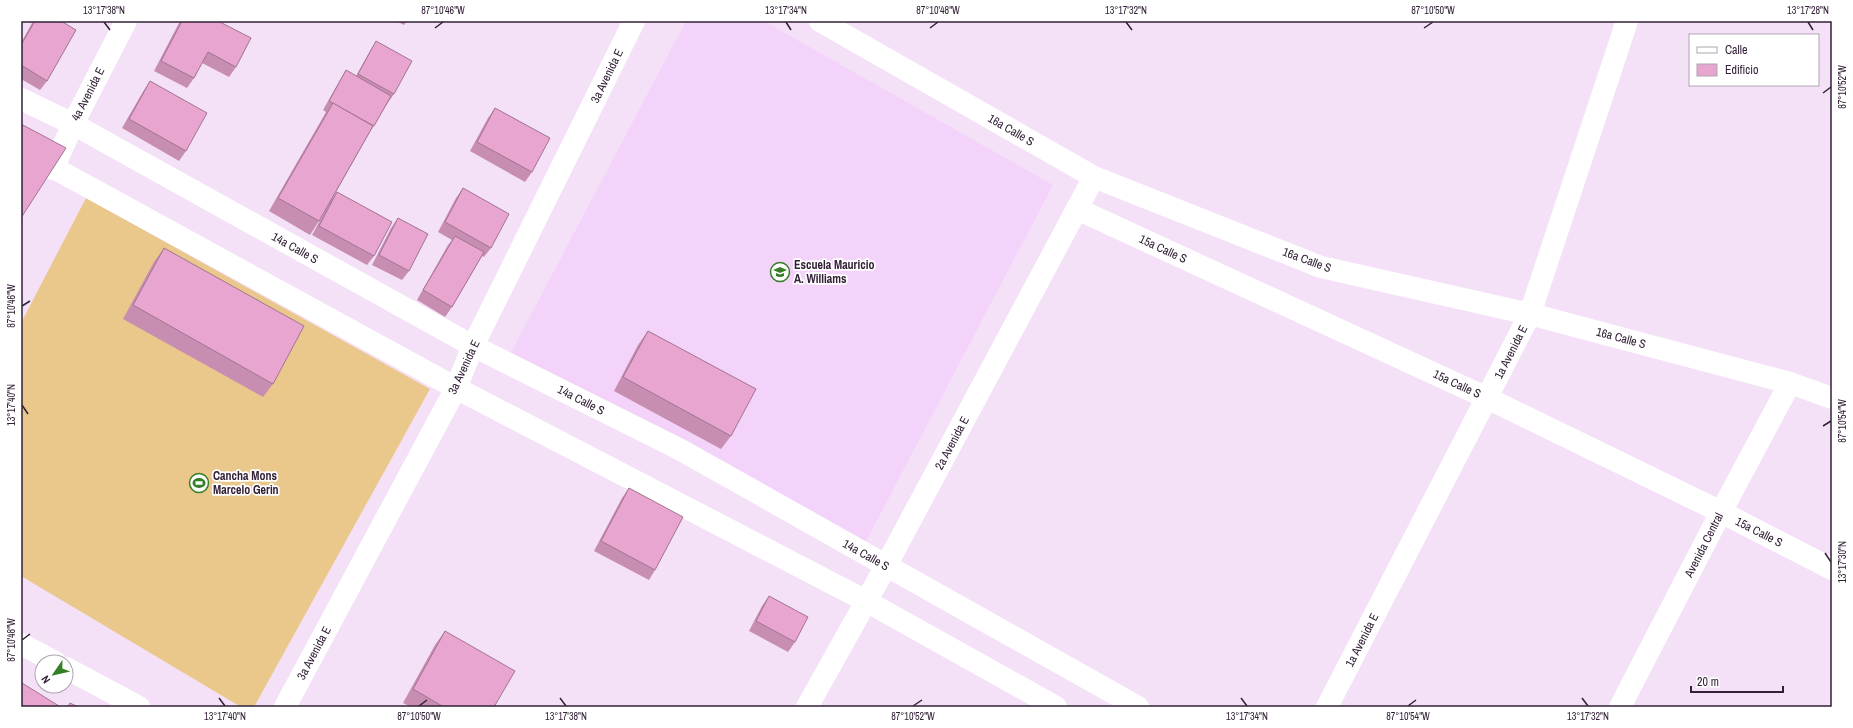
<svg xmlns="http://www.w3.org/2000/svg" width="1853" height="728" viewBox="0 0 1853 728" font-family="'Archivo Narrow',sans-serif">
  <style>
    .built { fill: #f4d3fa }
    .grass { fill: #eac78a }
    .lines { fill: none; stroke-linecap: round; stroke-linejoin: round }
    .street { stroke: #fff; stroke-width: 22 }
    .secondary { stroke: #fff; stroke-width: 22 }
    .wall { fill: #c78eb2 }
    .building { fill: #e7a5cf; stroke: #a27491 }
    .ticks { fill: none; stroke: #322036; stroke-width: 1.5 }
    .labels { text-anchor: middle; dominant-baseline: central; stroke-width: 3.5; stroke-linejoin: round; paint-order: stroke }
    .street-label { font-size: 12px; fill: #322036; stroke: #fff }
    .poi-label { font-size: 12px; font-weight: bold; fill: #322036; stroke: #fff; text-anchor: start }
    .neatline { fill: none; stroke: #322036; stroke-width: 1.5 }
    .ticks-label { font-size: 10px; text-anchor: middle; fill: #322036 }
  </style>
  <rect width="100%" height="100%" fill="#f4e1f8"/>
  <polygon class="built" points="686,21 764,21 1053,185 863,547 508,358"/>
  <polygon class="grass" points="86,198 430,389 254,707 241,707 21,576 21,323"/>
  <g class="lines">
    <g class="street">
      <polyline points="820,21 1094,177 1321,267 1530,314 1790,383 1832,398"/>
      <polyline points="53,169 73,124 126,21"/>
      <polyline points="1077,209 1487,398 1721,512 1832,569"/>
      <polyline points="21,644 55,662"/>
      <polyline points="66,668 139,707"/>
      <polyline points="285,707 456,388 473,346 634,21"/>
      <polyline points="807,707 886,566 1094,177"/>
      <polyline points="1327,707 1530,314 1627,21"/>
    </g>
    <g class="secondary">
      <polyline points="21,99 73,124 473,346 681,450 1138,707"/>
      <polyline points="21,150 456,388 866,601 1056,707"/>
      <polyline points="1620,707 1721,512 1790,383"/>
    </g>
  </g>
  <g class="wall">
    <polygon points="33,21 61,21 47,81 40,90 21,79 21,43"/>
    <polygon points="180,21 218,21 236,67 229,77 202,63 194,78 187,88 154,71"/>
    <polygon points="396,21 407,21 404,25"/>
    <polygon points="376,41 394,94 387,104 371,130 331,201 337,192 374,256 367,265 312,235 329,204 319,221 310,235 269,211 326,112 323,110 340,80 346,70 356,76 370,51"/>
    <polygon points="150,81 186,151 179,161 122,128 144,90"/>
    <polygon points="495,108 532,172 525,182 470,151 488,118"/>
    <polygon points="463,188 491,248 484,257 482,256 452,307 445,317 417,300 448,245 452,240 438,232 456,198"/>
    <polygon points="398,218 409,271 402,280 372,265 391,228"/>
    <polygon points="164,248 273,384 263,397 123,319 154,262"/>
    <polygon points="648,331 731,436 721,449 614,391 638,345"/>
    <polygon points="629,488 655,570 649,580 594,551 622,498"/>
    <polygon points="769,596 795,642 788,652 749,631 762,606"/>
    <polygon points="445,631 494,707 411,707 403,703 435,645"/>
  </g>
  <g class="building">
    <polygon points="35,21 61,21 76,30 47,81 21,65 21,45"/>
    <polygon points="182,21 218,21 251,38 236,67 208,52 194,78 161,61"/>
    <polygon points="376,41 412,61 394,94 358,74"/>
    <polygon points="346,70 391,96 374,126 329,101"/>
    <polygon points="150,81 207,113 186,151 129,119"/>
    <polygon points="333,103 373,126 319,221 278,198"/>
    <polygon points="495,108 550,138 532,172 477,142"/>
    <polygon points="21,124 66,148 21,218"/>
    <polygon points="463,188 509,214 491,248 445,222"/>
    <polygon points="337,192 392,222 374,256 319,226"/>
    <polygon points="398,218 428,234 409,271 379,255"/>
    <polygon points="455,236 484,252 452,307 423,290"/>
    <polygon points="164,248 304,326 273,384 133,305"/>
    <polygon points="648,331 756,389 731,436 623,377"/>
    <polygon points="629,488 683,517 655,570 601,541"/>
    <polygon points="769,596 808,617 795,642 756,621"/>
    <polygon points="445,631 515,671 494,707 444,707 413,689"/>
    <polygon points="22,683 59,706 58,707 22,707 21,706 21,685"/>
    <polygon points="70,703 78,707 68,707"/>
  </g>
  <path class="ticks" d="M104,22L110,30M786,22L791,30M1126,22L1132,30M1808,22L1813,30M435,28L443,22M930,28L938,22M1424,28L1433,22M1823,93L1831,87M22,306L30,301M22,405L28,414M1823,426L1831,421M1825,553L1831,562M22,640L30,634M219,698L225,706M560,698L566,706M1241,698L1247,706M1582,698L1588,706M419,706L427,700M913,706L922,700M1408,706L1416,700"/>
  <defs>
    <g id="school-ring" transform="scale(1)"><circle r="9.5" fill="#fff" stroke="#347e25" stroke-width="1.5"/><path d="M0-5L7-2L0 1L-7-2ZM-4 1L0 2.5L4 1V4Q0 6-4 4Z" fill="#347e25"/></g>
    <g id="stadium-ring" transform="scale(1)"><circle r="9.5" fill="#fff" stroke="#347e25" stroke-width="1.5"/><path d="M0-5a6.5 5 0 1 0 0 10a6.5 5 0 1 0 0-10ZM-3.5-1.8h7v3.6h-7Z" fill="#347e25"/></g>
  </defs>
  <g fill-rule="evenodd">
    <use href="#school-ring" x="780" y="272"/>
    <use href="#stadium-ring" x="199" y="483"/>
  </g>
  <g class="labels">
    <g class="street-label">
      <text transform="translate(607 76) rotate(-64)">3a Avenida E</text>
      <text transform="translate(88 94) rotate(-63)">4a Avenida E</text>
      <text transform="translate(1011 130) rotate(30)">16a Calle S</text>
      <text transform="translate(295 248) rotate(29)">14a Calle S</text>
      <text transform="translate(1163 249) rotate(25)">15a Calle S</text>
      <text transform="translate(1307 260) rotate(20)">16a Calle S</text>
      <text transform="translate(1621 338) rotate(15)">16a Calle S</text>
      <text transform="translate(1511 352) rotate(-63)">1a Avenida E</text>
      <text transform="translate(464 367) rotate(-65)">3a Avenida E</text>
      <text transform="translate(1457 384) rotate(25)">15a Calle S</text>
      <text transform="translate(581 400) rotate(27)">14a Calle S</text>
      <text transform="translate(952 443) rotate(-62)">2a Avenida E</text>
      <text transform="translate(1759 532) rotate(27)">15a Calle S</text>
      <text transform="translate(1704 545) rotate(-63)">Avenida Central</text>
      <text transform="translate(866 555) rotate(29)">14a Calle S</text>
      <text transform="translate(1362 640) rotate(-63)">1a Avenida E</text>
      <text transform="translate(314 653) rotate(-62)">3a Avenida E</text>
    </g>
    <g class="poi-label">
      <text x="794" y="265">Escuela Mauricio<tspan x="794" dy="14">A. Williams</tspan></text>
      <text x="213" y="476">Cancha Mons<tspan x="213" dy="14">Marcelo Gerin</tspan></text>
    </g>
  </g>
  <rect width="1853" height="728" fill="none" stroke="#ffffff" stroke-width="44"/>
  <rect x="1689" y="34" width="130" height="52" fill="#ffffff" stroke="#ada6af"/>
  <rect x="1697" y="47" width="20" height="6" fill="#ffffff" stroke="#ada6af"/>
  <text x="1725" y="54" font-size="12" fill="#322036">Calle</text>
  <rect x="1697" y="64" width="20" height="12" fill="#e7a5cf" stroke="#ada6af"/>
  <text x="1725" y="74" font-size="12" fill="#322036">Edificio</text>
  <g transform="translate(54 674) rotate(236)"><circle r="19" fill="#ffffff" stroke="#ada6af"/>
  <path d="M0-3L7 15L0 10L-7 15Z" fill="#347e25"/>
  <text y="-6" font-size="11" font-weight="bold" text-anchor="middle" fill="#322036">N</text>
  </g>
  <path d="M1691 686v6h92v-6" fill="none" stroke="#322036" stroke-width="2"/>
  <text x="1697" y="686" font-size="12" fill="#322036" stroke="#ffffff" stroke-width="3" paint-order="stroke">20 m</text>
  <rect x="22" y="22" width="1809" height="684" class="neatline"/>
  <g class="ticks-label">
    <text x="104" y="14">13°17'38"N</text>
    <text x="443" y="14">87°10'46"W</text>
    <text x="786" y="14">13°17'34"N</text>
    <text x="938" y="14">87°10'48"W</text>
    <text x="1126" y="14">13°17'32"N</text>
    <text x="1433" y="14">87°10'50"W</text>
    <text x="1808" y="14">13°17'28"N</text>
    <text transform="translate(1842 87) rotate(-90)" y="4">87°10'52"W</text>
    <text transform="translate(11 306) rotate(-90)" y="4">87°10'46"W</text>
    <text transform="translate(11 405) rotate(-90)" y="4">13°17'40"N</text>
    <text transform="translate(1842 421) rotate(-90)" y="4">87°10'54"W</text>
    <text transform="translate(1842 562) rotate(-90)" y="4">13°17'30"N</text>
    <text transform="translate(11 640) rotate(-90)" y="4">87°10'48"W</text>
    <text x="225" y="720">13°17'40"N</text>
    <text x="419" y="720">87°10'50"W</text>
    <text x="566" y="720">13°17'38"N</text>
    <text x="913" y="720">87°10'52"W</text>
    <text x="1247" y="720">13°17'34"N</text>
    <text x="1408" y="720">87°10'54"W</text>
    <text x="1588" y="720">13°17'32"N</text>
  </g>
</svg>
